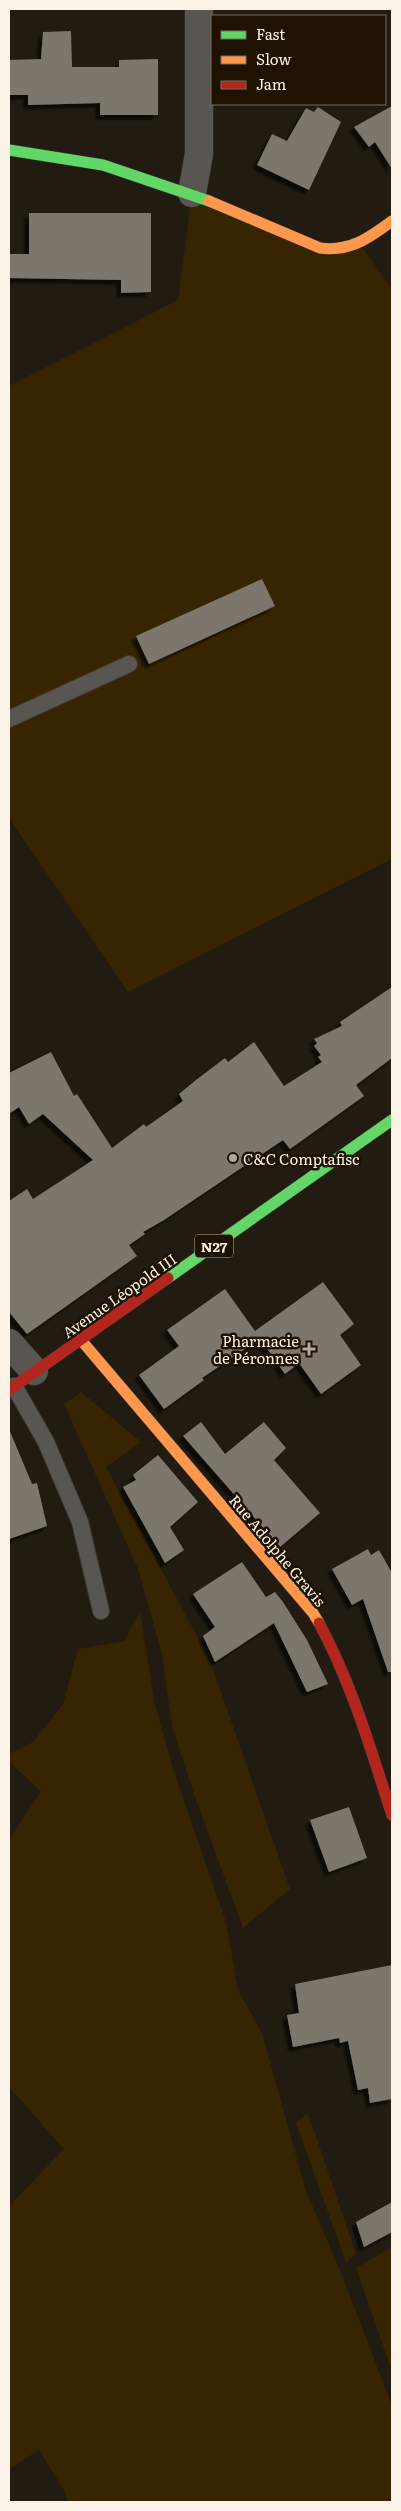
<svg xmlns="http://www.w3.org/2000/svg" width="401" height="2511" viewBox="0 0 401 2511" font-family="Literata,serif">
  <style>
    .green { fill: #372502 }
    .building { fill: #7c766d; filter: url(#shadow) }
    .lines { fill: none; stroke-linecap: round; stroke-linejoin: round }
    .lane-casing { stroke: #3e3831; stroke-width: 18 }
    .street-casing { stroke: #3e3831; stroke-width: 29 }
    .fast-casing { stroke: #3e3831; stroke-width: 12 }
    .slow-casing { stroke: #3e3831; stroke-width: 12 }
    .jam-casing { stroke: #3e3831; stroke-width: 12 }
    .lane { stroke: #595652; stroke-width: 16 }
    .street { stroke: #595652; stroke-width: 28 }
    .fast { stroke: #63d668; stroke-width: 11 }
    .slow { stroke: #ff974d; stroke-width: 11 }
    .jam { stroke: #b3261e; stroke-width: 11 }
    .poi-dot { fill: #afa79c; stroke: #1e1302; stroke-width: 2 }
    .labels { text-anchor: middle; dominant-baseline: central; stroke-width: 5; stroke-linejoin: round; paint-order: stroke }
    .shield { fill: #1e1302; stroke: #b9b0a2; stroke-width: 1 }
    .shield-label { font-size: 14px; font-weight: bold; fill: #fbf3e7 }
    .poi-label { font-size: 15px; fill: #fbf3e7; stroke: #1e1302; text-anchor: start }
    .street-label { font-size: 15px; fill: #fbf3e7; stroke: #1e1302 }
  </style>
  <defs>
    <filter id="shadow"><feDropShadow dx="-4.5" dy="4.5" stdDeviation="1" flood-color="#0009"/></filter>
  </defs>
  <rect width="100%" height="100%" fill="#211b11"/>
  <g class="green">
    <polygon points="192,193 320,248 360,244 392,289 392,859 128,992 9,818 9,386 178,300"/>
    <polygon points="81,1392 141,1442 106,1467 209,1658 290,1889 243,1928 195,1797 172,1726 162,1654 138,1569 64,1404"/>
    <polygon points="140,1612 155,1705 174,1772 226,1922 238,1990 262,2033 305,2188 342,2275 392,2406 392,2502 68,2502 64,2490 39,2450 11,2468 9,2466 9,2206 64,2149 9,2087 9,1840 41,1791 9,1762 9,1754 33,1742 63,1704 78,1649 124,1641"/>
    <polygon points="308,2113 356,2254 346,2262 296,2123"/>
    <polygon points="392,2247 392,2371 356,2268"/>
  </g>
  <g class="building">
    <polygon points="71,31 72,67 119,67 119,60 158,59 158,115 100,115 100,103 28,105 28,95 9,95 9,60 41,59 43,32"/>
    <polygon points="392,106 392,169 375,142 369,147 354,127"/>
    <polygon points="318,107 341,122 309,190 257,165 272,134 287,141 306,108 314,112"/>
    <polygon points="29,213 151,213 151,292 121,293 121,280 9,278 9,254 29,254"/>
    <polygon points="262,579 275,606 149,664 136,636"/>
    <polygon points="392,987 392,1058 356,1085 364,1096 290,1149 283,1140 164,1220 143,1232 145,1234 129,1245 137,1256 27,1334 9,1312 9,1201 27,1189 33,1199 93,1160 43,1114 29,1124 19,1107 9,1114 9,1073 51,1052 74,1096 77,1094 112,1148 144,1124 146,1127 183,1101 179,1094 196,1080 225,1058 228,1062 254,1042 284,1086 322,1062 318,1057 321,1055 314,1046 317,1043 314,1039 342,1026 340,1022"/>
    <polygon points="323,1282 354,1324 340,1335 361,1365 321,1394 299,1363 285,1374 260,1339 202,1378 204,1380 164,1409 139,1375 179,1346 167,1330 225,1289 255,1331"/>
    <polygon points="201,1422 225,1454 264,1422 286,1448 274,1460 320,1513 280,1547 183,1436"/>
    <polygon points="9,1429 32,1484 37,1483 47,1526 9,1539"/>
    <polygon points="158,1455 198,1502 170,1527 184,1550 165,1563 123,1487 136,1480 133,1475"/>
    <polygon points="368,1549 371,1555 379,1550 392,1573 392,1672 388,1672 363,1599 352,1605 332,1569"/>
    <polygon points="242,1562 266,1597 275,1592 283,1602 307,1640 328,1684 307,1692 274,1623 215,1662 203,1636 215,1627 193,1594"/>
    <polygon points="349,1807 367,1858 329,1872 310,1820"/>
    <polygon points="392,1965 392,2099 370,2103 368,2088 358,2090 348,2041 340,2043 339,2038 293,2047 287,2015 299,2013 295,1984"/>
    <polygon points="392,2202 392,2232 364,2247 356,2222"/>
  </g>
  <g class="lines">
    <g class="lane-casing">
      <g id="lane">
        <polyline points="9,719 129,664"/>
        <polyline points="14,1386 46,1442 80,1522 101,1611"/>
      </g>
    </g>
    <g class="street-casing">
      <g id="street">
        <polyline points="192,193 199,154 199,9"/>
        <polyline points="9,1343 34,1371"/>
      </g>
    </g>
    <g class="fast-casing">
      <g id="fast">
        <polyline points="9,150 103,165 209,201"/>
        <polyline points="168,1278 392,1120"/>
      </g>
    </g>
    <g class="slow-casing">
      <g id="slow">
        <path d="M209,201L320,248C350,252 369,238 392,221"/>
        <polyline points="81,1340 313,1613 319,1623"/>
      </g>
    </g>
    <g class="jam-casing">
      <g id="jam">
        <polyline points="9,1390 168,1278"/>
        <path d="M319,1623C352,1684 371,1750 392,1815"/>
      </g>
    </g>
    <use href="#lane" class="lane"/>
    <use href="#street" class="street"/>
    <use href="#fast" class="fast"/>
    <use href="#slow" class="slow"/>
    <use href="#jam" class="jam"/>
  </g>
  <g class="poi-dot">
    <circle cx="233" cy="1158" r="5"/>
    <path d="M306.5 1341.5h5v5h5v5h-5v5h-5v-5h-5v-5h5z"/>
  </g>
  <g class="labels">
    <rect class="shield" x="195" y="1234.5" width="38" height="23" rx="4"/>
    <g class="shield-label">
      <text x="214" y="1246">N27</text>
    </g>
    <g class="poi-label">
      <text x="243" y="1158">C&amp;C Comptafisc</text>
      <text x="299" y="1340" text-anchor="end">Pharmacie<tspan x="299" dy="17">de Péronnes</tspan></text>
    </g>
    <g class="street-label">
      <text transform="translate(119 1295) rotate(-35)">Avenue Léopold III</text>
      <text transform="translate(278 1550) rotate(50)">Rue Adolphe Gravis</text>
    </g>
  </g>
  <rect width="401" height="2511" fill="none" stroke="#fbf3e7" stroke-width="20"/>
  <rect x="211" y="15" width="175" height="90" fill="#1e1302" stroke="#766d5e"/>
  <rect x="221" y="31" width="25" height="8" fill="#63d668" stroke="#766d5e"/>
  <text x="256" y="40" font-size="15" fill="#fbf3e7">Fast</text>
  <rect x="221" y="56" width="25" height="8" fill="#ff974d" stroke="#766d5e"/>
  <text x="256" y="65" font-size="15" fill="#fbf3e7">Slow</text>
  <rect x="221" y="81" width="25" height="8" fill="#b3261e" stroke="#766d5e"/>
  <text x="256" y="90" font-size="15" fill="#fbf3e7">Jam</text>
</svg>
